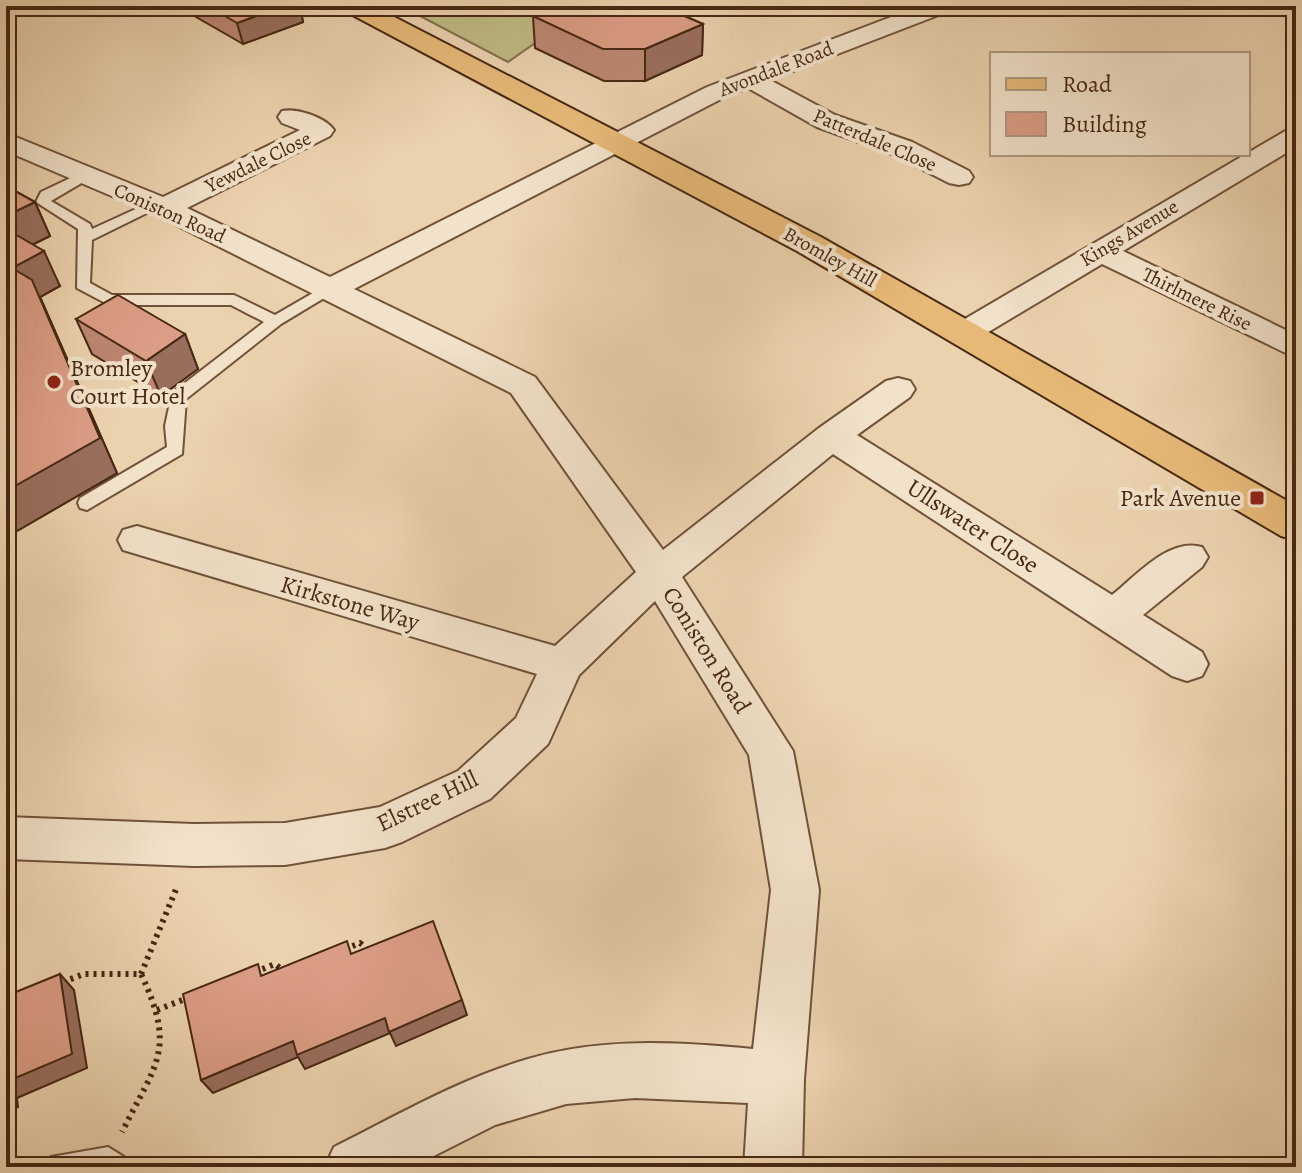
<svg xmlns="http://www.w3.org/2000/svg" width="1302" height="1173" viewBox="0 0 1302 1173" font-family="Alegreya,serif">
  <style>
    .green { fill: #bfba85; stroke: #83714c; stroke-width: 2 }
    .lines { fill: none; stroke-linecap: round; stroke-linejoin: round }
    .service-casing { stroke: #705239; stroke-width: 4 }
    .minor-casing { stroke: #705239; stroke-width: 4 }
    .primary-casing { stroke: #472812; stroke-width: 4 }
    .path { stroke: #472812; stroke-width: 6; stroke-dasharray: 3 5; stroke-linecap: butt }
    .service { fill: #f2e2ca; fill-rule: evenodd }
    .minor { fill: #f2e2ca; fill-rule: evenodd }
    .primary { fill: #e6b977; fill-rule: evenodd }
    .wall { fill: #bc8772; stroke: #472812; stroke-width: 2 }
    .shaded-wall { fill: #996e5d; stroke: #472812; stroke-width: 2 }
    .building { fill: #db9d85; stroke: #472812; stroke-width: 2 }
    .poi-dot { fill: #8f2418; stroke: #f2e2ca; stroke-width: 3 }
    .labels { text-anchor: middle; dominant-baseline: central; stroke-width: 8; stroke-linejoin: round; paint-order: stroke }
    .far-street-label { font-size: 20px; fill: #472812; stroke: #f2e2ca }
    .poi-label { font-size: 24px; fill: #472812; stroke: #f2e2ca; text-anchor: start }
    .street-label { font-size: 24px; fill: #472812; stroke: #f2e2ca }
  </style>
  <rect width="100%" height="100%" fill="#ebd2ae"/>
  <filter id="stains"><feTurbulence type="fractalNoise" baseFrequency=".0025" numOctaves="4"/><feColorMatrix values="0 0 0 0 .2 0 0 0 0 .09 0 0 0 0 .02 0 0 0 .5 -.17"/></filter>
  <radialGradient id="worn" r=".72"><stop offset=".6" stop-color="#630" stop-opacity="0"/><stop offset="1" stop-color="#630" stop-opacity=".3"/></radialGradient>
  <polygon class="green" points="401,6 588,6 508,62"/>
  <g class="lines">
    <g class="service-casing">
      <g id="service">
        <polygon points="85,171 90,172 90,178 51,201 90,224 92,229 151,202 156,201 163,205 92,240 90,283 112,295 234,295 275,315 325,286 337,286 339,289 281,324 186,399 182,454 87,510 80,508 78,503 80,498 167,447 165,426 172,393 264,322 231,305 109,305 77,288 78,229 36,202 41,192"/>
        <polygon points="108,1147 124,1157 128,1167 47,1167 51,1157"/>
      </g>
    </g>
    <g class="minor-casing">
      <g id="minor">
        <path d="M920,6H952L949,11L770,80L835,115L912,142L969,171L973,177L969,183L959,185L949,183L892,154L817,127L748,88L725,97L354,289L535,377L663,550L819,428L886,381L898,378L910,381L915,389L910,397L857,435L1112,595C1136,576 1169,537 1202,547L1208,557L1202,567L1143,615L1202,652L1208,664L1202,676L1187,681L1172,676L833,454L682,577L793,751L819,890L804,1079L802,1167H744L748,1103L635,1098L566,1104L495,1125L412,1167H325L334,1147C398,1115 459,1079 528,1059C601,1037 679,1042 753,1049L771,890L749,755L655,601L579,675L548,744L490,799L402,842L385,848L285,865L194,866L6,859V817L194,824L285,823L380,807L458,771L516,718L537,674L123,550L118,540L123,530L137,526L555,646L636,572L511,393L154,214L6,151V133L163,197L300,130L282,123L278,117L282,111C297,108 325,117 334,130L330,136L187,208L330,277L707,87Z"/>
        <polygon points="1296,128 1296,147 1123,251 1296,335 1296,358 1102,264 975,340 964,343 953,340 948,333 953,326 1287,130"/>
      </g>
    </g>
    <g class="primary-casing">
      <polygon id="primary" points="341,6 373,6 821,237 1296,506 1296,540 1281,536 797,251 345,11"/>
    </g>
    <g class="path">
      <polyline points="345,949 360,943 371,952"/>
      <polyline points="255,972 275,964 285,972"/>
      <polyline points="141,974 177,887"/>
      <path d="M63,982L84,974H141C177,1050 156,1063 122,1132"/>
      <polyline points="157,1010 190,997"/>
    </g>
    <use href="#service" class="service"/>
    <use href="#minor" class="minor"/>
    <use href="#primary" class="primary"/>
  </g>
  <g class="wall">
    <polygon points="177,6 300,6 303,22 243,44"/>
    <polygon points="548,6 680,6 673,11 703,24 702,55 645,81 604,81 535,48 533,16"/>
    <polygon points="6,186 35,202 50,236 32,245 60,286 40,297 117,473 17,531 6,521"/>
    <polygon points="76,319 185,334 198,369 161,396 92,354"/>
  </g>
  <g class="shaded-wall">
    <polygon points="284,6 300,6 303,22 243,44 237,23"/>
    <polygon points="647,6 680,6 647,31"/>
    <polygon points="703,24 702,55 645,81 645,49"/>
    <polygon points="35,202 50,236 9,256 6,249 6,216"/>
    <polygon points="44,251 60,286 40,297 117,473 17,531 6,512 12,268"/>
    <polygon points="185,334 198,369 161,396 146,361"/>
    <polygon points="60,974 74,990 87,1068 17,1098 18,1107 6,1112 6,1082"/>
    <polygon points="462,1000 467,1015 396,1046 390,1033 305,1069 298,1057 213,1093 201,1080 293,1041 385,1018"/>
  </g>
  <g class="building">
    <polygon points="208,6 284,6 237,23"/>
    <polygon points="548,6 661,6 703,24 645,49 603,49 533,16"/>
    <polygon points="6,186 35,202 6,216"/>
    <polygon points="6,229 44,251 12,268 32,280 100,438 6,491"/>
    <polygon points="118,295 185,334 146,361 76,319"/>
    <polygon points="433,921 462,1000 389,1032 385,1018 297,1055 293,1041 201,1080 183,994 258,964 261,976 347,941 351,954"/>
    <polygon points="60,974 72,1054 6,1082 6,996"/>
  </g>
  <g class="poi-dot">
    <circle cx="54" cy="382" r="8"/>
    <rect x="1249" y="490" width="16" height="16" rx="4"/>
  </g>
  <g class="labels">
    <g class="far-street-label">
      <text transform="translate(776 69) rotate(-21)">Avondale Road</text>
      <text transform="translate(875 140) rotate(23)">Patterdale Close</text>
      <text transform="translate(258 162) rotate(-26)">Yewdale Close</text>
      <text transform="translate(170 213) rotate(24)">Coniston Road</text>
      <text transform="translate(1129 233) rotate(-31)">Kings Avenue</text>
      <text transform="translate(830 257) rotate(29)">Bromley Hill</text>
      <text transform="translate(1197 299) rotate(26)">Thirlmere Rise</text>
    </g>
    <g class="poi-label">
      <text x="70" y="368">Bromley<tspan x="70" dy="28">Court Hotel</tspan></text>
      <text x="1241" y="498" text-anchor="end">Park Avenue</text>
    </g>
    <g class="street-label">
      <text transform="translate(973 526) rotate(33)">Ullswater Close</text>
      <text transform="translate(350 603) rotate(16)">Kirkstone Way</text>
      <text transform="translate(707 650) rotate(58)">Coniston Road</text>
      <text transform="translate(427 801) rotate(-26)">Elstree Hill</text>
    </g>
  </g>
  <rect width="1302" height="1173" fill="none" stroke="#ebd2ae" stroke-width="32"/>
  <rect x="8" y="8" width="1286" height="1157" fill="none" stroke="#472812" stroke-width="4"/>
  <rect x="16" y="16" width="1270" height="1141" fill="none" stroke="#472812" stroke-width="2"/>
  <rect x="990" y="52" width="260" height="104" fill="#f2e2ca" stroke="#ae9880" stroke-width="2"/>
  <rect x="1006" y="78" width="40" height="12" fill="#e6b977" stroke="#ae9880" stroke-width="2"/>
  <text x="1062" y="92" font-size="24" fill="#472812">Road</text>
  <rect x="1006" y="112" width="40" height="24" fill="#db9d85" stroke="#ae9880" stroke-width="2"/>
  <text x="1062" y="132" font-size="24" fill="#472812">Building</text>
  <rect width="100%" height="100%" filter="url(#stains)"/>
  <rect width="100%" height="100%" fill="url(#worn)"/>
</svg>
